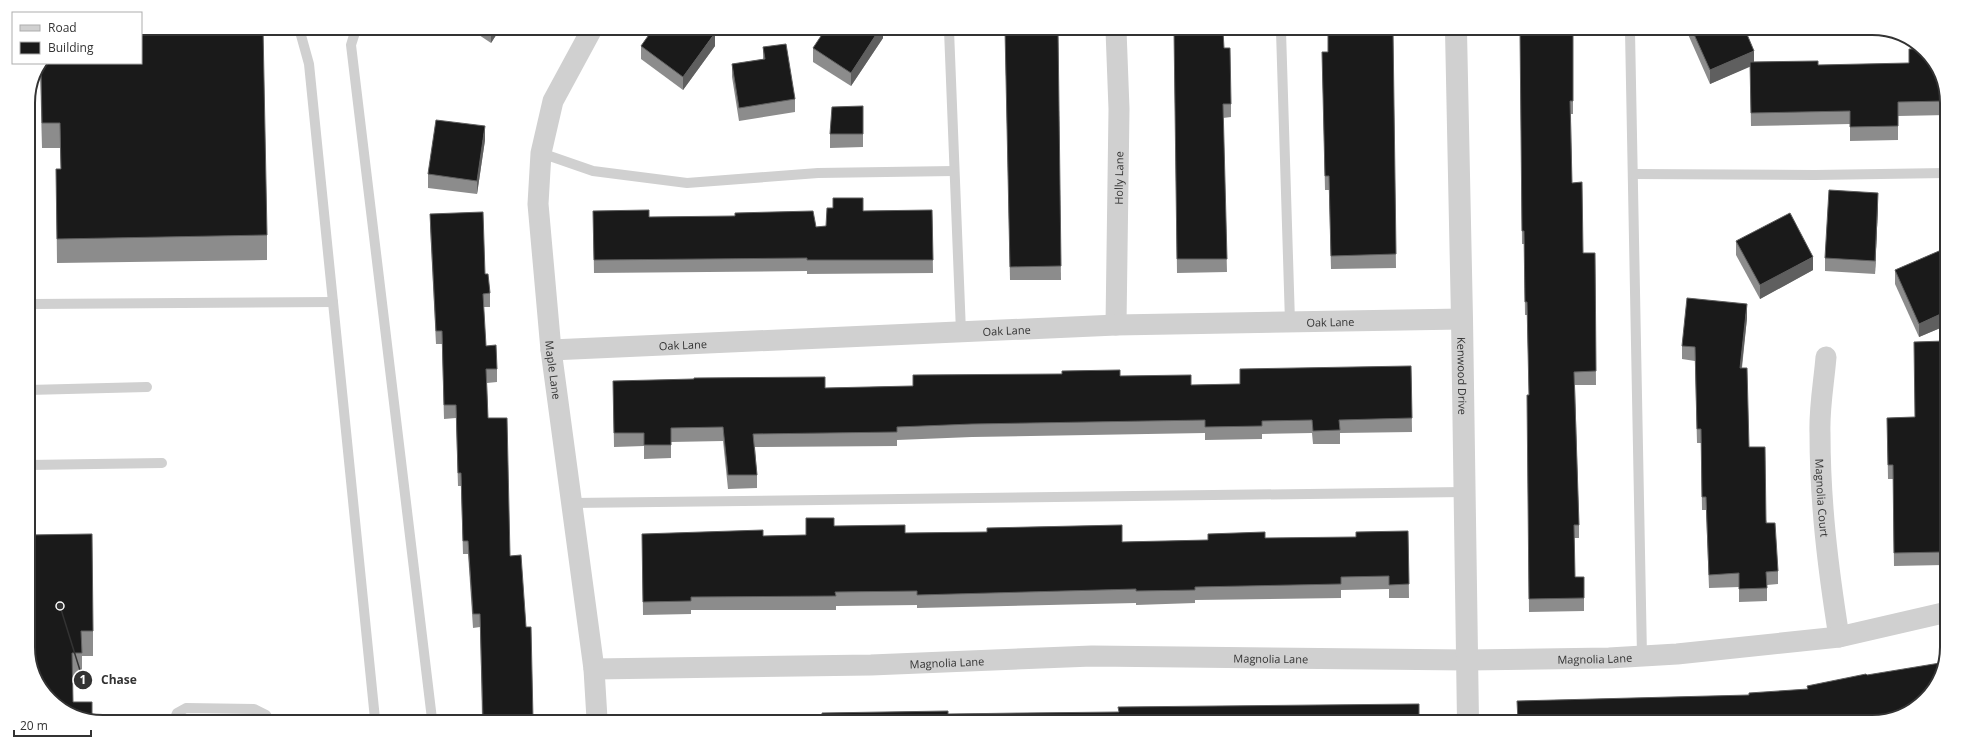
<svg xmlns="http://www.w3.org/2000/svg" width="1975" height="750" viewBox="0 0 1975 750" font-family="'Open Sans',sans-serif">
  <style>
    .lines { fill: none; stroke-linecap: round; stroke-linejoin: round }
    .service { stroke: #d0d0d0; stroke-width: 10 }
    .minor { stroke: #d0d0d0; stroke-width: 21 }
    .tertiary { stroke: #d0d0d0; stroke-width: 22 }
    .wall { fill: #8c8c8c }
    .shaded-wall { fill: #5f5f5f }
    .building { fill: #1a1a1a; stroke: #5f5f5f }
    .labels { text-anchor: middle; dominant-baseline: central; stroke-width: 4; stroke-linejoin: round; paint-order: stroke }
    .street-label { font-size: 11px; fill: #333; stroke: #fff }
    .rim { fill: none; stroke: #333; stroke-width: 2 }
    .leader { fill: none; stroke: #333; stroke-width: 1.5 }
    .callout-dot { fill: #333; stroke: #fff; stroke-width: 1.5 }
    .mark-label { font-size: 12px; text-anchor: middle; font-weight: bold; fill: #fff }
    .callout-label { font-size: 12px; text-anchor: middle; font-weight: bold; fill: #333; stroke: #fff; stroke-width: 4; stroke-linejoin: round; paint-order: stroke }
  </style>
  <rect width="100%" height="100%" fill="#fff"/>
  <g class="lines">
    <g class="service">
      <polyline points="299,28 309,64 375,719"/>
      <polyline points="356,29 351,45 432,719"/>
      <polyline points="949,30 961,332"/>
      <polyline points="1281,31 1290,322"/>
      <polyline points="1630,31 1642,656"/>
      <polyline points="541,153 593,171 687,183 818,173 954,171"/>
      <polyline points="1634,174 1815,175 1946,173"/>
      <polyline points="28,299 32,304 333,302"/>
      <polyline points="28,390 147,387"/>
      <polyline points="28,465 162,463"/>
      <polyline points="572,503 1464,492"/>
      <polyline points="175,718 177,713 186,708 254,709 266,715 268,718"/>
    </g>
    <g class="minor">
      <path id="s1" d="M592,29L553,101L541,153L538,204L551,350L594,669L597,719"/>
      <path id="s2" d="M1116,325L1119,109L1116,30"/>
      <path id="s3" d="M551,350L1116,325L1462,319"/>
      <path id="s4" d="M1826,357C1824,382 1819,408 1820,433C1820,503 1828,568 1839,637"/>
      <path id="s5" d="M594,669L871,665L1092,656L1467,660L1609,658L1677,654L1839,637L1943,613"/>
    </g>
    <path class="tertiary" id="s6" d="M1456,31L1462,319L1468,721"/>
  </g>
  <g class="wall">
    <polygon points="470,29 500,29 491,43"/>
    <polygon points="883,30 883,38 851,86 813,62 813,48"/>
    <polygon points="1005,30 1058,30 1061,280 1010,280"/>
    <polygon points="1174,30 1224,48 1231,104 1231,117 1223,118 1227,272 1177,273"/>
    <polygon points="1393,31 1396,268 1331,269 1329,190 1325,190 1322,52 1328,52"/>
    <polygon points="1520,31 1573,31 1573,114 1571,114 1572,183 1583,253 1595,253 1596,385 1575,385 1579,525 1579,538 1574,538 1575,577 1584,577 1584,611 1529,612 1527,395 1529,395 1527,315 1525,315 1524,244 1522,244"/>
    <polygon points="1687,32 1746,32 1754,62 1818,65 1947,98 1947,115 1898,116 1898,140 1850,141 1850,124 1751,126 1750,66 1710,84"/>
    <polygon points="641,46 715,46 683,90 641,59"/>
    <polygon points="763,47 795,99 795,112 739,121 732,77 732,64 763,59"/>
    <polygon points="44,63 267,235 267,260 57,263 56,169 61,169 60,148 42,148 40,71"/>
    <polygon points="863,106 863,147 830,148 830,134"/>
    <polygon points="485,140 477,194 428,188 428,174"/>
    <polygon points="1878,206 1875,274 1825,271 1825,258"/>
    <polygon points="932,210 933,273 807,274 807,271 594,273 593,211 649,217 816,227 826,226 863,211"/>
    <polygon points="430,214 485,274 490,293 490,307 483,307 486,346 497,369 497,382 487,383 488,418 510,556 526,627 533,719 482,719 480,627 473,628 468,554 463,554 461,486 458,486 456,418 444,419 442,344 436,344 430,227"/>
    <polygon points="1736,241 1813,270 1760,299 1736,255"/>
    <polygon points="1946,248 1945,326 1919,337 1895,284 1895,270"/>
    <polygon points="1747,318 1742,368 1749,447 1778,571 1778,584 1767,585 1767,601 1739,602 1739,587 1709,588 1706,510 1702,510 1701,443 1697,443 1695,361 1682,359 1682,346"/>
    <polygon points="1945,341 1944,478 1942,478 1944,565 1894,566 1893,479 1888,479 1887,418 1915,417"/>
    <polygon points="1411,366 1412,432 1340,433 1340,444 1313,444 1312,433 1262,434 1262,439 1205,440 1205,433 972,437 897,440 897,446 755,447 757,475 757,488 728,489 723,441 671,442 671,458 644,459 644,446 614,447 613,381 825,388 913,386 1120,376 1191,385 1240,384"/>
    <polygon points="834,526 905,533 1122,542 1356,537 1408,531 1409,598 1389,598 1389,589 1341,590 1341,598 1195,600 1195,603 1136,605 1136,603 917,608 917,605 836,606 836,610 691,610 691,614 643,615 642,534 763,536 806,535"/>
    <polygon points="28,535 93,631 93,656 82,656 82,677 72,677 73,702 43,692 28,652"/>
  </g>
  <g class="shaded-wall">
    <polygon points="492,29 500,29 491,43 491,30"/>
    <polygon points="879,30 883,30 883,38 851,86 851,73"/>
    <polygon points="715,33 715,46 683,90 683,77"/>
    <polygon points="1754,51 1754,65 1710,84 1710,70"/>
    <polygon points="485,126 485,140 477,194 477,181"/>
    <polygon points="1878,193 1878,206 1875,274 1875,261"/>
    <polygon points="1813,257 1813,270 1760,299 1760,285"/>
    <polygon points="1747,304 1747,318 1740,382 1740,368"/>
    <polygon points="1945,312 1945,326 1919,337 1919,324"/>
  </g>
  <g class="building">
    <polygon points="141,28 263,28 267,235 57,239 56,169 61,169 60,123 42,123 41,70 44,63 141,63"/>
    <polygon points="653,29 710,29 715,33 683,77 641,46"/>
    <polygon points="825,30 879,30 851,73 813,48"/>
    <polygon points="1005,30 1058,30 1061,266 1010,267"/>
    <polygon points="1174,30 1223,31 1224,48 1230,48 1231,104 1223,104 1227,259 1177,259"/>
    <polygon points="1328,31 1393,31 1396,254 1331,256 1329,176 1325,176 1322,52 1328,52"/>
    <polygon points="1520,31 1573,31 1573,101 1570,101 1572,183 1582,182 1583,253 1595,253 1596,371 1574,372 1579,525 1574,525 1575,577 1584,577 1584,598 1529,599 1527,395 1529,395 1527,302 1525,302 1524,231 1522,231"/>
    <polygon points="1693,32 1746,32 1754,51 1710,70"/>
    <polygon points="786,44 795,99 739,108 732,64 765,59 763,47"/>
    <polygon points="1909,49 1920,49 1931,57 1947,98 1947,101 1898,102 1898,126 1850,127 1850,111 1751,113 1750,62 1818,61 1818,65 1909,63"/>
    <polygon points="863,106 863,134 830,134 832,107"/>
    <polygon points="436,120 485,126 477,181 428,174"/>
    <polygon points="1829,190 1878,193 1875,261 1825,258"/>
    <polygon points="833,198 863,198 863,211 932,210 933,260 807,260 807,258 594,260 593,211 649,210 649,217 735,216 735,213 813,211 816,227 826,226 827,208 833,208"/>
    <polygon points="483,212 485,274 488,274 490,293 483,294 486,346 496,345 497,369 486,369 488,418 507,418 510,556 521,555 526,627 531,627 533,719 483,719 480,614 473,614 468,541 463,541 461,473 458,473 456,405 444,405 442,331 436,331 430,214"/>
    <polygon points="1790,213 1813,257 1760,285 1736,241"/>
    <polygon points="1946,248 1945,312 1919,324 1895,270"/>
    <polygon points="1687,298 1747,304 1740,368 1747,368 1749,447 1765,447 1766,523 1775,523 1778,571 1766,572 1767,588 1739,589 1739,573 1709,575 1706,497 1702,497 1701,429 1697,429 1695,347 1682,346"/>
    <polygon points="1945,341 1944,464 1942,464 1944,552 1894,553 1893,465 1888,465 1887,418 1915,417 1914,342"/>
    <polygon points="1411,366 1412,418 1339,420 1340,430 1313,431 1312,420 1262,421 1262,426 1205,427 1205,420 972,424 897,427 897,432 753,434 757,475 728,475 723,427 671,428 671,445 644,445 644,433 614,433 613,381 694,379 694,378 825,377 825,388 913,386 913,375 1062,374 1062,371 1120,370 1120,376 1191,375 1191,385 1240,384 1240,369"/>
    <polygon points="806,518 834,518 834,526 905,525 905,533 987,532 987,528 1122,525 1122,542 1208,540 1208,534 1265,532 1265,538 1356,537 1356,532 1408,531 1409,584 1389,585 1389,576 1341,577 1341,584 1195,587 1195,590 1136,591 1136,589 917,595 917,591 835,592 836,596 691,597 691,601 643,602 642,534 763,530 763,536 806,535"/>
    <polygon points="92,534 93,631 81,631 82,653 72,653 73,702 92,702 92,718 79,718 43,692 34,667 34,654 29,655 28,652 28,535"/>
    <polygon points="1940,663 1942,673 1914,709 1872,722 1518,721 1517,701 1749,695 1749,693 1808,689 1807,686 1866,674 1867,675"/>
    <polygon points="1419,704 1419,721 735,719 822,718 822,713 948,711 948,714 1025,713 1119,712 1118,707"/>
    <polygon points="712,716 712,719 652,719 652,717"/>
  </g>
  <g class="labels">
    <g class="street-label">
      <text stroke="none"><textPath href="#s2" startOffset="147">Holly Lane</textPath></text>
      <text stroke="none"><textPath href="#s3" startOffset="780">Oak Lane</textPath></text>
      <text stroke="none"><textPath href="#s3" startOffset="456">Oak Lane</textPath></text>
      <text stroke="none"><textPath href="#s3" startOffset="132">Oak Lane</textPath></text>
      <text stroke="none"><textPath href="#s1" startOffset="353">Maple Lane</textPath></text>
      <text stroke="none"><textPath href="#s6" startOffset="345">Kenwood Drive</textPath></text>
      <text stroke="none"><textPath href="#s4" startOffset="141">Magnolia Court</textPath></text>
      <text stroke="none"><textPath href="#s5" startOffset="1001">Magnolia Lane</textPath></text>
      <text stroke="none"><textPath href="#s5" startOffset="677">Magnolia Lane</textPath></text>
      <text stroke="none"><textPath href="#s5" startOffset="353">Magnolia Lane</textPath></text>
    </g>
  </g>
  <path d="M0 0H1975V750H0ZM103 35H1872A68 68 0 0 1 1940 103V647A68 68 0 0 1 1872 715H103A68 68 0 0 1 35 647V103A68 68 0 0 1 103 35Z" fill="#fff" fill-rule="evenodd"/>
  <path class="rim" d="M103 35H1872A68 68 0 0 1 1940 103V647A68 68 0 0 1 1872 715H103A68 68 0 0 1 35 647V103A68 68 0 0 1 103 35Z"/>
  <path class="leader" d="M60 606L83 680"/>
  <g class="callout-dot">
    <circle cx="60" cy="606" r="4"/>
    <circle cx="83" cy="680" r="10"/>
  </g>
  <g class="mark-label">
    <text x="83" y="684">1</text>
  </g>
  <g class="callout-label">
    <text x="119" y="684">Chase</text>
  </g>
  <rect x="12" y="12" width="130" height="52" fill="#ffffff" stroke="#adadad"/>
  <rect x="20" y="25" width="20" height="6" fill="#d0d0d0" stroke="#adadad"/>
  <text x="48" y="32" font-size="12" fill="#333333">Road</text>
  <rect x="20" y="42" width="20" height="12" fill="#1a1a1a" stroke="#adadad"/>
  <text x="48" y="52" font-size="12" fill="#333333">Building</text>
  <path d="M14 730v6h77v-6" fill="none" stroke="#333333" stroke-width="2"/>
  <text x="20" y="730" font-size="12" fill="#333333" stroke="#ffffff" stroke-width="3" paint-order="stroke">20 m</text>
</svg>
